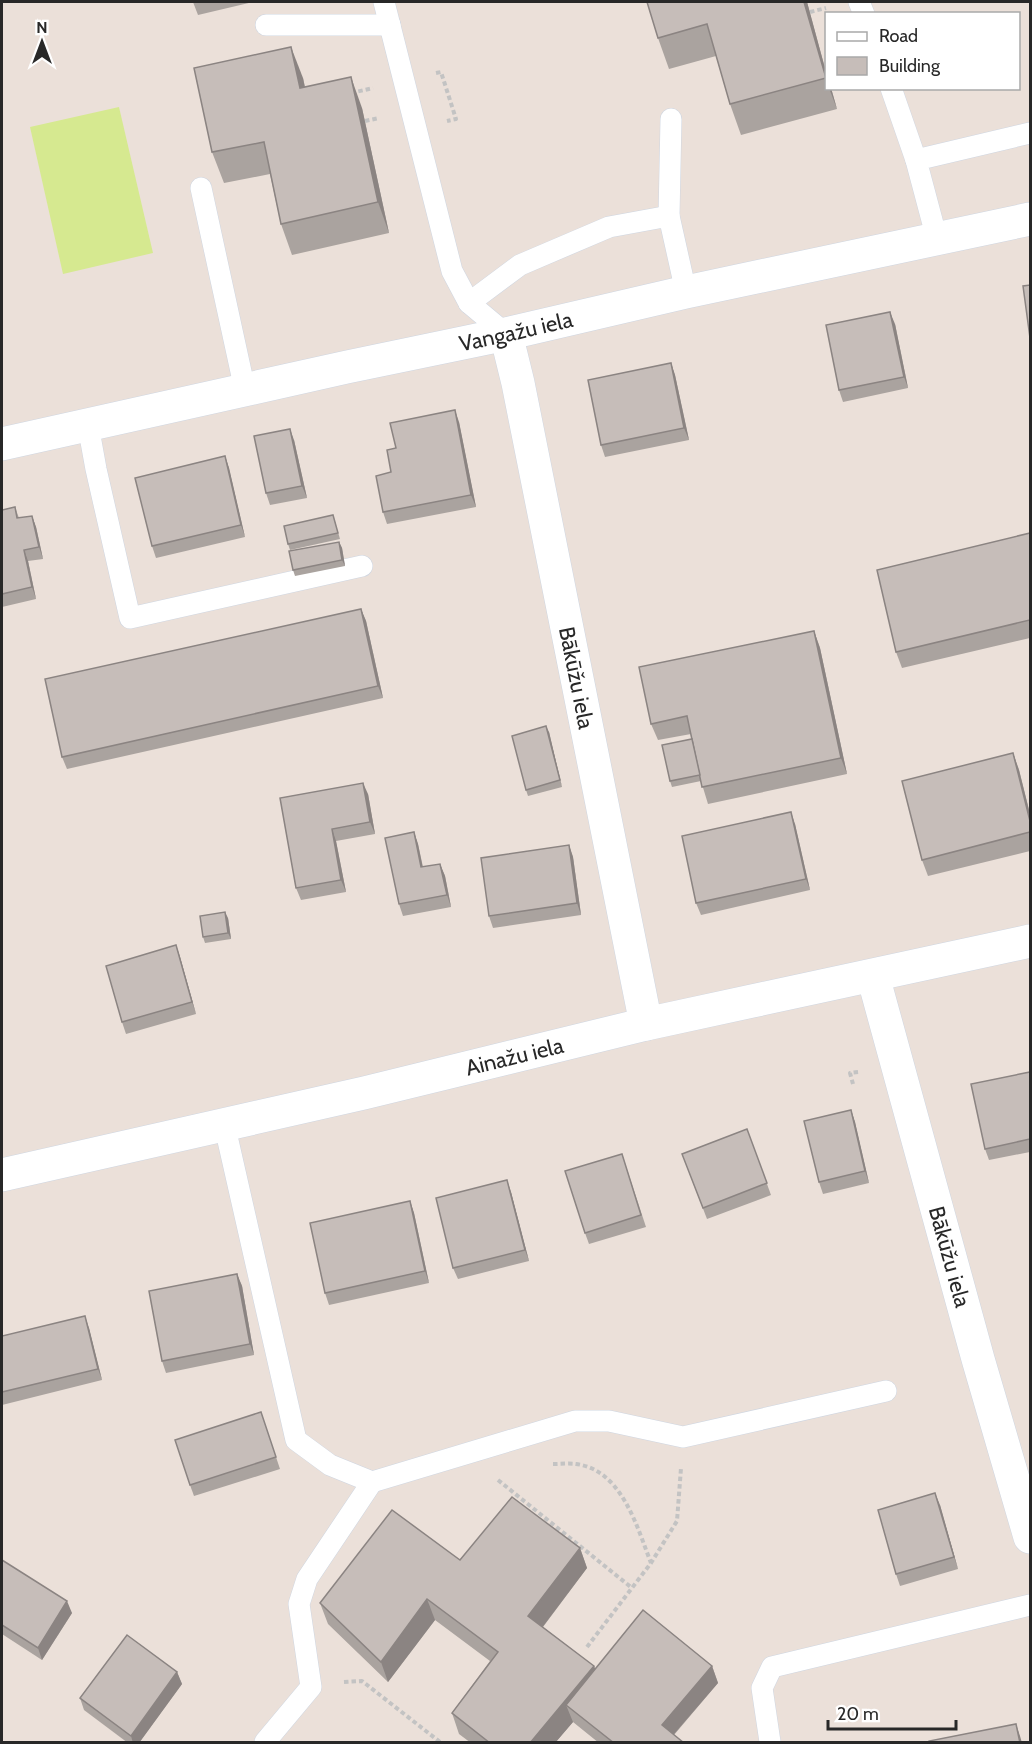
<svg xmlns="http://www.w3.org/2000/svg" width="1032" height="1744" viewBox="0 0 1032 1744" font-family="Cabin,sans-serif">
  <style>
    .pitch { fill: #d6e990 }
    .lines { fill: none; stroke-linecap: round; stroke-linejoin: round }
    .lane-casing { stroke: #cfd6e1; stroke-width: 22 }
    .street-casing { stroke: #cfd6e1; stroke-width: 34 }
    .path { stroke: #c3c3c3; stroke-width: 4; stroke-dasharray: 4.5 3; stroke-linecap: butt }
    .lane { stroke: #fff; stroke-width: 21 }
    .street { stroke: #fff; stroke-width: 33 }
    .wall { fill: #aaa39f }
    .shaded-wall { fill: #8b8482 }
    .building { fill: #c6bdb9; stroke: #8b8482; stroke-width: 1.5 }
    .labels { text-anchor: middle; dominant-baseline: central; stroke-width: 4.5; stroke-linejoin: round; paint-order: stroke }
    .street-label { font-size: 22px; fill: #282828; stroke: #fff }
  </style>
  <rect width="100%" height="100%" fill="#ebe0d9"/>
  <polygon class="pitch" points="119,107 153,253 63,274 30,127"/>
  <g class="lines">
    <g class="lane-casing">
      <g id="lane">
        <polyline points="384,2 452,271 469,303"/>
        <polyline points="859,2 864,14"/>
        <polyline points="266,25 390,25"/>
        <polyline points="891,88 916,160"/>
        <polyline points="201,188 245,390"/>
        <polyline points="669,216 671,119"/>
        <polyline points="937,239 916,160 1030,133"/>
        <polyline points="506,334 469,303 520,265 609,227 669,216 686,292"/>
        <polyline points="88,425 96,469 130,618 362,566"/>
        <polyline points="224,1123 296,1440 330,1465 372,1482 307,1579 299,1604 311,1687 265,1742"/>
        <polyline points="372,1482 575,1421 609,1421 683,1437 886,1391"/>
        <polyline points="770,1742 762,1688 772,1667 1030,1605"/>
      </g>
    </g>
    <g class="street-casing">
      <g id="street">
        <path id="s1" d="M506,334L518,383L646,1024"/>
        <path id="s2" d="M2,444L347,367L506,334L686,292L1030,219"/>
        <path id="s3" d="M873,976L978,1359L1030,1537"/>
        <path id="s4" d="M2,1175L364,1093L646,1024L1030,941"/>
      </g>
    </g>
    <g class="path">
      <polyline points="810,12 826,8"/>
      <polyline points="436,73 441,72 456,119 447,121"/>
      <polyline points="351,93 373,88"/>
      <polyline points="365,121 379,118"/>
      <polyline points="853,1084 850,1073 859,1072"/>
      <path d="M553,1464C561,1464 569,1463 576,1464C622,1470 637,1527 651,1563"/>
      <polyline points="498,1480 632,1588"/>
      <polyline points="587,1647 651,1563 677,1521 681,1468"/>
      <polyline points="344,1682 362,1681 440,1742"/>
    </g>
    <use href="#lane" class="lane"/>
    <use href="#street" class="street"/>
  </g>
  <g class="wall">
    <polygon points="193,2 253,2 198,15"/>
    <polygon points="647,2 807,2 826,72 826,88 831,88 837,109 741,135 730,104 716,56 669,69 658,38"/>
    <polygon points="303,78 305,87 362,108 389,233 292,255 281,224 270,174 224,183 212,152"/>
    <polygon points="895,324 908,388 843,402 839,390"/>
    <polygon points="671,363 675,375 689,440 605,457 601,445"/>
    <polygon points="459,422 476,507 387,524 383,512 396,448"/>
    <polygon points="294,440 307,498 270,505 266,493"/>
    <polygon points="225,456 229,468 245,537 156,558 152,546"/>
    <polygon points="15,507 19,518 32,516 36,527 43,559 28,561 36,599 2,607 2,510"/>
    <polygon points="333,515 340,539 290,550 288,544"/>
    <polygon points="1030,533 1030,638 902,668 896,652"/>
    <polygon points="339,542 342,548 345,566 295,576 293,570"/>
    <polygon points="361,609 366,621 383,698 67,769 62,757"/>
    <polygon points="814,631 820,648 847,774 708,804 701,781 672,787 670,781 692,739 691,734 658,740 651,724"/>
    <polygon points="549,732 562,787 528,796 526,790"/>
    <polygon points="1013,753 1019,770 1030,814 1030,851 928,876 922,860"/>
    <polygon points="368,794 375,834 336,841 346,892 301,900 296,888 280,798"/>
    <polygon points="795,824 810,890 701,915 696,903"/>
    <polygon points="414,832 418,844 423,867 440,864 445,876 451,907 403,916 399,904"/>
    <polygon points="569,845 573,857 581,915 493,928 489,916"/>
    <polygon points="228,918 231,939 205,943 203,937"/>
    <polygon points="176,945 180,957 196,1014 126,1034 122,1022"/>
    <polygon points="1030,1072 1030,1152 989,1160 985,1149"/>
    <polygon points="851,1110 855,1122 869,1183 823,1194 819,1182"/>
    <polygon points="747,1129 771,1195 707,1219 682,1154"/>
    <polygon points="622,1154 646,1227 589,1244 585,1233"/>
    <polygon points="511,1192 529,1261 458,1279 453,1268"/>
    <polygon points="410,1201 414,1213 429,1283 329,1305 325,1293"/>
    <polygon points="237,1274 242,1286 254,1355 166,1373 162,1361"/>
    <polygon points="89,1328 102,1380 2,1405 2,1336"/>
    <polygon points="265,1424 280,1469 194,1496 190,1485"/>
    <polygon points="940,1505 958,1569 900,1586 896,1574"/>
    <polygon points="580,1548 587,1568 543,1627 594,1666 595,1669 712,1666 718,1683 674,1735 684,1743 599,1743 573,1722 555,1743 471,1743 459,1734 452,1713 490,1661 435,1620 388,1682 328,1624 320,1603 460,1560"/>
    <polygon points="2,1560 72,1613 42,1660 2,1634"/>
    <polygon points="177,1672 182,1684 139,1743 128,1743 84,1710 80,1698"/>
  </g>
  <g class="shaded-wall">
    <polygon points="804,2 807,2 826,72 826,80"/>
    <polygon points="291,47 303,78 311,119 300,88"/>
    <polygon points="351,77 362,108 389,233 378,202"/>
    <polygon points="829,88 831,88 837,109"/>
    <polygon points="890,312 895,324 908,388 904,377"/>
    <polygon points="671,363 675,375 689,440 684,428"/>
    <polygon points="455,410 459,422 476,507 471,495"/>
    <polygon points="290,429 294,440 307,498 302,486"/>
    <polygon points="225,456 229,468 245,537 241,525"/>
    <polygon points="32,516 36,527 43,559 39,547"/>
    <polygon points="339,542 342,548 345,566 342,560"/>
    <polygon points="24,550 28,561 36,599 32,587"/>
    <polygon points="361,609 366,621 383,698 378,686"/>
    <polygon points="814,631 820,648 847,774 841,758"/>
    <polygon points="546,726 549,732 562,787 560,780"/>
    <polygon points="1013,753 1019,770 1030,814 1030,821"/>
    <polygon points="363,783 368,794 375,834 370,822"/>
    <polygon points="791,812 795,824 810,890 806,879"/>
    <polygon points="332,829 336,841 346,892 341,880"/>
    <polygon points="414,832 418,844 425,879 421,867"/>
    <polygon points="569,845 573,857 581,915 577,903"/>
    <polygon points="440,864 445,876 451,907 447,895"/>
    <polygon points="225,912 228,918 231,939 228,933"/>
    <polygon points="176,945 180,957 196,1014 192,1002"/>
    <polygon points="851,1110 855,1122 869,1183 865,1171"/>
    <polygon points="507,1180 511,1192 529,1261 525,1250"/>
    <polygon points="410,1201 414,1213 429,1283 425,1271"/>
    <polygon points="237,1274 242,1286 254,1355 250,1344"/>
    <polygon points="85,1316 89,1328 102,1380 98,1369"/>
    <polygon points="935,1493 940,1505 958,1569 954,1557"/>
    <polygon points="580,1548 587,1568 535,1637 528,1616"/>
    <polygon points="427,1599 435,1620 388,1682 381,1662"/>
    <polygon points="67,1601 72,1613 42,1660 38,1648"/>
    <polygon points="594,1666 602,1687 566,1705 573,1722 555,1743 530,1743"/>
    <polygon points="712,1666 718,1683 668,1741 662,1725"/>
    <polygon points="177,1672 182,1684 139,1743 133,1743 131,1736"/>
    <polygon points="1016,1724 1020,1736 1022,1743 1020,1743"/>
  </g>
  <g class="building">
    <polygon points="647,2 804,2 826,78 730,104 707,24 658,38"/>
    <polygon points="291,47 300,88 351,77 378,202 281,224 264,142 212,152 194,68"/>
    <polygon points="1030,285 1030,338 1023,286"/>
    <polygon points="890,312 904,377 839,390 826,325"/>
    <polygon points="671,363 684,428 601,445 588,380"/>
    <polygon points="455,410 471,495 383,512 376,476 391,472 387,450 396,448 390,423"/>
    <polygon points="290,429 302,486 266,493 254,436"/>
    <polygon points="225,456 241,525 152,546 135,478"/>
    <polygon points="15,507 17,518 32,516 39,547 24,550 32,587 2,594 2,510"/>
    <polygon points="333,515 338,533 288,544 284,526"/>
    <polygon points="1030,533 1030,620 896,652 877,570"/>
    <polygon points="339,542 342,560 293,570 289,551"/>
    <polygon points="361,609 378,686 62,757 45,679"/>
    <polygon points="814,631 841,758 702,787 687,716 651,724 639,667"/>
    <polygon points="546,726 560,780 526,790 512,736"/>
    <polygon points="692,739 700,775 670,781 662,745"/>
    <polygon points="1013,753 1030,821 1030,832 922,860 902,781"/>
    <polygon points="363,783 370,822 332,829 341,880 296,888 280,798"/>
    <polygon points="791,812 806,879 696,903 682,836"/>
    <polygon points="414,832 421,867 440,864 447,895 399,904 385,838"/>
    <polygon points="569,845 577,903 489,916 481,858"/>
    <polygon points="225,912 228,933 203,937 200,916"/>
    <polygon points="176,945 192,1002 122,1022 106,966"/>
    <polygon points="1030,1072 1030,1139 985,1149 971,1084"/>
    <polygon points="851,1110 865,1171 819,1182 804,1121"/>
    <polygon points="747,1129 767,1183 703,1208 682,1154"/>
    <polygon points="622,1154 641,1215 585,1233 565,1171"/>
    <polygon points="507,1180 525,1250 453,1268 436,1198"/>
    <polygon points="410,1201 425,1271 325,1293 310,1223"/>
    <polygon points="237,1274 250,1344 162,1361 149,1291"/>
    <polygon points="85,1316 98,1369 2,1392 2,1336"/>
    <polygon points="261,1412 276,1457 190,1485 175,1440"/>
    <polygon points="935,1493 954,1557 896,1574 878,1510"/>
    <polygon points="512,1497 580,1548 528,1616 594,1666 530,1743 490,1743 452,1713 498,1652 427,1599 381,1662 320,1603 392,1510 460,1560"/>
    <polygon points="2,1560 67,1601 38,1648 2,1625"/>
    <polygon points="643,1610 712,1666 662,1725 684,1743 614,1743 566,1705"/>
    <polygon points="127,1635 177,1672 131,1736 80,1698"/>
    <polygon points="1016,1724 1020,1743 929,1743 929,1741"/>
  </g>
  <g class="labels">
    <g class="street-label">
      <text stroke="none"><textPath href="#s2" startOffset="526">Vangažu iela</textPath></text>
      <text stroke="none"><textPath href="#s1" startOffset="351">Bākūžu iela</textPath></text>
      <text stroke="none"><textPath href="#s4" startOffset="526">Ainažu iela</textPath></text>
      <text stroke="none"><textPath href="#s3" startOffset="291">Bākūžu iela</textPath></text>
    </g>
  </g>
  <rect width="1032" height="1744" fill="none" stroke="#282828" stroke-width="6"/>
  <rect x="825" y="12" width="195" height="78" fill="#ffffff" stroke="#a9a9a9" stroke-width="1.5"/>
  <rect x="837" y="32" width="30" height="9" fill="#ffffff" stroke="#a9a9a9" stroke-width="1.5"/>
  <text x="879" y="42" font-size="18" fill="#282828">Road</text>
  <rect x="837" y="57" width="30" height="18" fill="#c6bdb9" stroke="#a9a9a9" stroke-width="1.5"/>
  <text x="879" y="72" font-size="18" fill="#282828">Building</text>
  <g transform="translate(42 42)" stroke="#ffffff" stroke-width="4.5" paint-order="stroke">
  <path d="M0-4.5L10 22L0 15L-10 22Z" fill="#282828"/>
  <text y="-9" font-size="16" font-weight="bold" text-anchor="middle" fill="#282828">N</text>
  </g>
  <path d="M828 1720v9h128v-9" fill="none" stroke="#282828" stroke-width="3"/>
  <text x="837" y="1720" font-size="18" fill="#282828" stroke="#ffffff" stroke-width="4.5" paint-order="stroke">20 m</text>
</svg>
